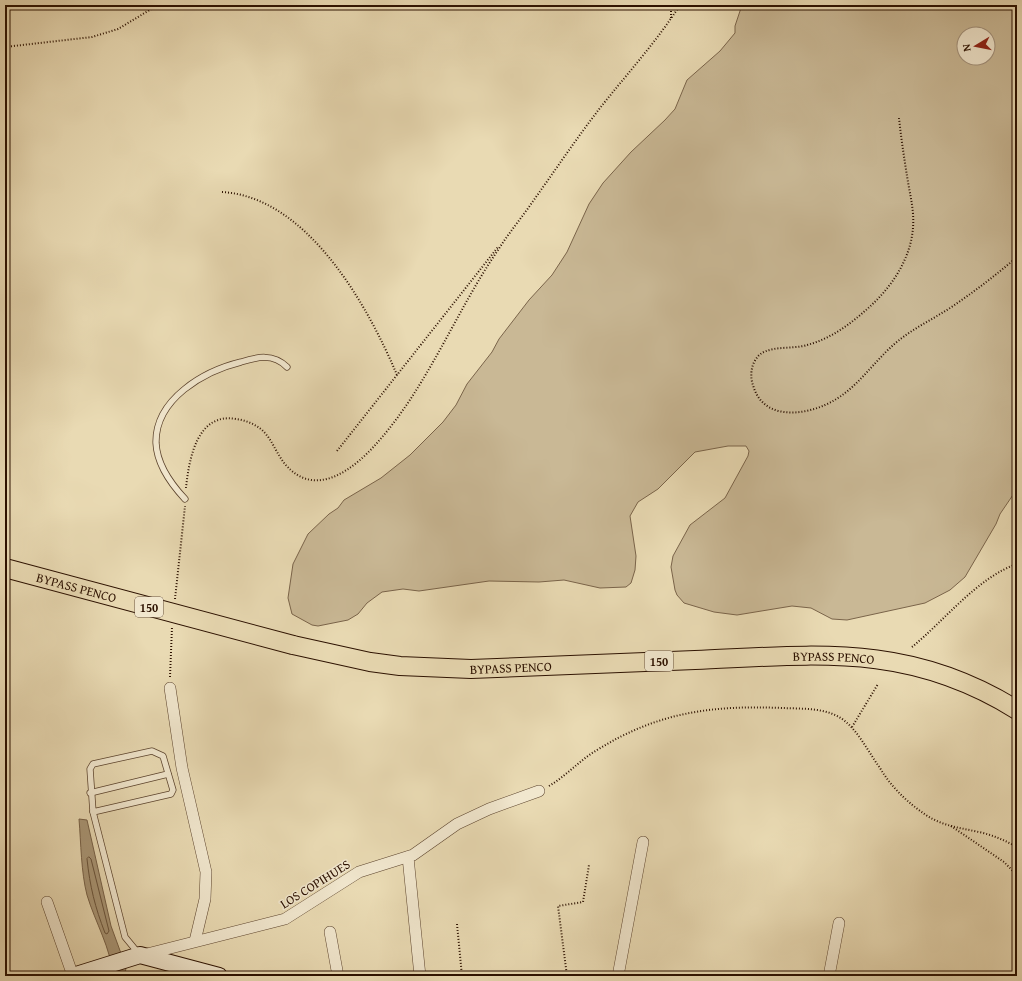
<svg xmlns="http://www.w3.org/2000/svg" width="1022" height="981" viewBox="0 0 1022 981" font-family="'Gentium Book Plus',serif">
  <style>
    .green { fill: #c9b895; stroke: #7a644a; fill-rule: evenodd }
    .water { fill: #a99676; stroke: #776147 }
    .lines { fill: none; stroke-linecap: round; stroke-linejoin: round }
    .shore { stroke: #6a543b; stroke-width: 1 }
    .lane-casing { stroke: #5b432d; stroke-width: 7 }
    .street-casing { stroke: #5b432d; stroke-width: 12 }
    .secondary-casing { stroke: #2c1100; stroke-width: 18 }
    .primary-casing { stroke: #2c1100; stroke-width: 20 }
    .path { stroke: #2c1100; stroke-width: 2; stroke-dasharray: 1 2; stroke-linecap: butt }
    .lane { stroke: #f1e7ce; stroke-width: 5.5 }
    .street { stroke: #f1e7ce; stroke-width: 11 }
    .secondary { stroke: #f1e7ce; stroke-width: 16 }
    .primary { stroke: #e9dab3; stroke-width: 18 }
    .primary-bridge-casing { stroke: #2c1100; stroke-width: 20; stroke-linecap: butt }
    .primary-bridge { stroke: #e9dab3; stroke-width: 18 }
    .labels { text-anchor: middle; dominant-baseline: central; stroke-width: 3; stroke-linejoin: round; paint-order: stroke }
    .shield { fill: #f1e7ce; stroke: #67513e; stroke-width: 1 }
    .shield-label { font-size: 12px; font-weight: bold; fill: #2c1100 }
    .street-label { font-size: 13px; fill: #2c1100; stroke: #f1e7ce }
  </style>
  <rect width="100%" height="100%" fill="#e9dab3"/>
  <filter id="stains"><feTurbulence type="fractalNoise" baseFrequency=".005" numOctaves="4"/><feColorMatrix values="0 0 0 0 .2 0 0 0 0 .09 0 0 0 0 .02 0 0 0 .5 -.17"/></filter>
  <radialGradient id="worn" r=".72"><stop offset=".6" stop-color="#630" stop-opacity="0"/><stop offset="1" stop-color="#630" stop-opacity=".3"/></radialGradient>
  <path class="green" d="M742,5H1017V489L1000,514L996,524L965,577L950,590L925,603L847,620L832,619L811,608L792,606L737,615L714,612L684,603L677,595L675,590L671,567L673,556L690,525L725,498L748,456L749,451L746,446H728L695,452L658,489L638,502L630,516L636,556L635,570L631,583L626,587L600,588L564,580L539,582L489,581L419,591L403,589L382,592L367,603L358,614L348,620L318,626L312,625L292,614L288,598L293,564L308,534L329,514L338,508L344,500L381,478L410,455L443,422L456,405L467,384L492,352L499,339L529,300L552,275L567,252L589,204L603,183L631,152L665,120L675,109L687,80L720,51L735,33V26ZM964,34H988V58H964Z"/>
  <path class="water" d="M79,819L87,820L111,926L126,967L125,976H113C111,948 95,922 87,895C81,872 81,843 79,819Z"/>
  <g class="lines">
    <path class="shore" d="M89,857L91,859L109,931L107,934L105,933C95,907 90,887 87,859Z"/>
    <g class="lane-casing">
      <g id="lane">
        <path d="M185,499C171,484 157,465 156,443C155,399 204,371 241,362C257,357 273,353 287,367"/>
        <polygon points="152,751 163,756 173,790 171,794 93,812 90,769 93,764"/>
        <polyline points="90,793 168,774"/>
        <polyline points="93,812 125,937 139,954"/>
      </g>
    </g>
    <g class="street-casing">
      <g id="street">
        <polyline points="170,688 182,768 206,872 205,899 195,941"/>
        <polyline points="408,857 420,976"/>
        <polyline points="47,902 73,976"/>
        <polyline points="330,932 338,976"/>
        <polyline points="143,955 285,919 359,872 413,855 457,824 489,809 539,791"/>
        <polyline points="618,976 643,842"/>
        <polyline points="829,976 839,923"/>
      </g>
    </g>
    <g class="secondary-casing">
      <polyline id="secondary" points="73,976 140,955 219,976"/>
    </g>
    <g class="primary-casing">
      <g id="primary">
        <path id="s1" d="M293,645L370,662L400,666L471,669C545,666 620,663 695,660C816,655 908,642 1017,710"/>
      </g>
    </g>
    <g class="path">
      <polyline points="671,5 671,18"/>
      <polyline points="5,47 92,37 118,29 158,5"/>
      <path d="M899,118C901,137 904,157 907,176C909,189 912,201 913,214C916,252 894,286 866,310C849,325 830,339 807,345C792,350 765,344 756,359C751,366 750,377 753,385C762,419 800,416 825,405C857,391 872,362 898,341C914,328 933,319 950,308C974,292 996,275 1017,257"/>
      <path d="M222,192C307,197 367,304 397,375"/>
      <polyline points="337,451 498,247"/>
      <path d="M186,488C189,459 197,412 236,419C245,420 255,424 262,430C272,439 276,453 285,464C315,500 354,469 377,443C428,386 455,313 498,250C508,234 520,220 531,204C554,172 576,139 600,108C627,74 657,41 680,5"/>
      <polyline points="175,599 185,506"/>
      <path d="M912,647C944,621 978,577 1017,564"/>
      <polyline points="170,677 172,627"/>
      <polyline points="852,727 878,684"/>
      <path d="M549,786C566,776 580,760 597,750C658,712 713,705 782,708C803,709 829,707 846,722C860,734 869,753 880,768C891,787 908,803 926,815C944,827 963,828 983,833C995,836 1006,841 1017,847"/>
      <polyline points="951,826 1004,862 1017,875"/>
      <polyline points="457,924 462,976"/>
      <polyline points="567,976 558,906 583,902 589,865"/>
    </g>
    <use href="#lane" class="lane"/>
    <use href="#street" class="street"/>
    <use href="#secondary" class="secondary"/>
    <use href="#primary" class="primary"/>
    <g class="primary-bridge-casing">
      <g id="primary-bridge">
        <path id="s2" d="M5,568L293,645"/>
      </g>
    </g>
    <use href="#primary-bridge" class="primary-bridge"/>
  </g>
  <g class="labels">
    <g class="shield">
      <rect x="135" y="597" width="28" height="20" rx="3"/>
      <rect x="645" y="651" width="28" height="20" rx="3"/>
    </g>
    <g class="shield-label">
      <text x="149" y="607">150</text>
      <text x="659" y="661">150</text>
    </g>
    <g class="street-label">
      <text stroke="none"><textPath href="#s2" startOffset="74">BYPASS PENCO</textPath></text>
      <text stroke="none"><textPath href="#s1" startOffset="543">BYPASS PENCO</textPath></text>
      <text stroke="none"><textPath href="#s1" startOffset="220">BYPASS PENCO</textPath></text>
      <text transform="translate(315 884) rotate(-32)">LOS COPIHUES</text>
    </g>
  </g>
  <rect width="1022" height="981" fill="none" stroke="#e9dab3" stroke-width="20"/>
  <rect x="6" y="6" width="1010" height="969" fill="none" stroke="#2c1100" stroke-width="2"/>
  <rect x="10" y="10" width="1002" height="961" fill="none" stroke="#2c1100"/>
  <g transform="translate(976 46) rotate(260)"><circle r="19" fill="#f1e7ce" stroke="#a2917c"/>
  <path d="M0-3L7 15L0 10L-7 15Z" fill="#8f2418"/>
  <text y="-6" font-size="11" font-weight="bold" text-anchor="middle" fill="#2c1100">N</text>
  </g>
  <rect width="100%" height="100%" filter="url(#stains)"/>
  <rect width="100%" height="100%" fill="url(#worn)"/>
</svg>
